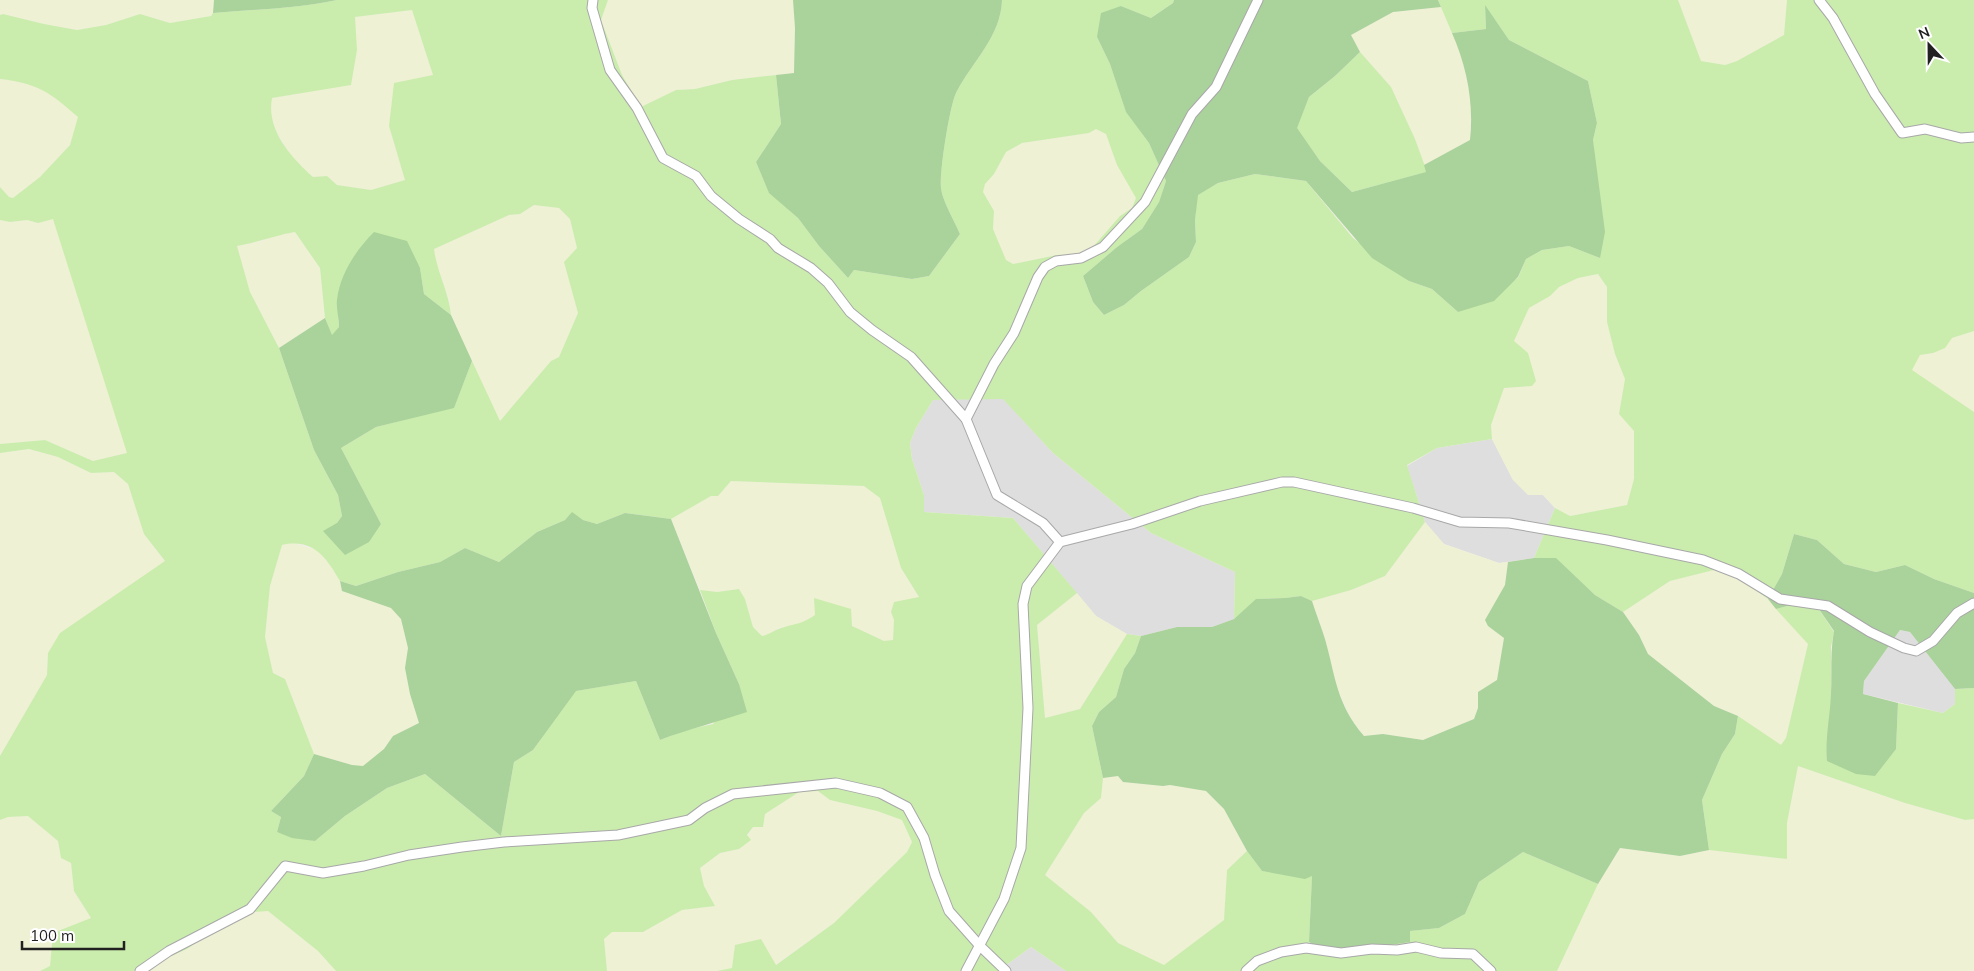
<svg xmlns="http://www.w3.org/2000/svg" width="1974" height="971" viewBox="0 0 1974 971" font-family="Mulish,sans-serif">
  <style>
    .residential { fill: #dfdede }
    .farmland { fill: #eef1d3 }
    .grass { fill: #caedad; fill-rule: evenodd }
    .forest { fill: #aad29b }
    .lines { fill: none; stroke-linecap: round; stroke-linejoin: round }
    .minor-casing { stroke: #a8a8a8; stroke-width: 11 }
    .minor { stroke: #fff; stroke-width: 9 }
  </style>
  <rect width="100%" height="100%" fill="#f2efe8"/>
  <g class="residential">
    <polygon points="1003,398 1053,453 1151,533 1235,572 1234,619 1212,627 1177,627 1141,636 1127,634 1096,616 1013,518 924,512 924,495 912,459 910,443 916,428 933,400"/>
    <polygon points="1492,439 1513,480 1543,495 1555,508 1534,558 1499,563 1444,544 1425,522 1407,466 1437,448"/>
    <polygon points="1900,630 1910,632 1955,689 1955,704 1943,713 1863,694 1864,681"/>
    <polygon points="1031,947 1066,971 998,971"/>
  </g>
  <g class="farmland">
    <polygon points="0,0 214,0 213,13 211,16 170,23 140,14 106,25 77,30 44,24 3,14 0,15"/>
    <polygon points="608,0 793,0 795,28 794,73 732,80 695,89 676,90 641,107 622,75 601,20"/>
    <polygon points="1678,0 1787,0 1784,35 1737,61 1725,65 1701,61"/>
    <polygon points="1441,7 1461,53 1471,101 1470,140 1424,165 1415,139 1391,87 1360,52 1351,35 1393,12"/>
    <polygon points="412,10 433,75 389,126 405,180 371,190 337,185 327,176 313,177 293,159 277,133 269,110 272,98 298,94 354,17"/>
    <polygon points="0,79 23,81 53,95 79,117 70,145 40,177 13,198 9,197 0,187"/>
    <polygon points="1096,129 1106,133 1117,165 1137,198 1132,208 1120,216 1093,247 1079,254 1057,255 1013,264 1006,260 993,229 994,211 983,192 985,184 994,174 1006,152 1022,143 1089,133"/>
    <polygon points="534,205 559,208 570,219 577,248 565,262 578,313 559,357 551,361 499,422 451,315 449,299 436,265 433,249 509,215 520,214"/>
    <polygon points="53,218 126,446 127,453 93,461 45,440 0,444 0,220 10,222 27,220 38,223"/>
    <polygon points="295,232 320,268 325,318 279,348 250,292 237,246 262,241 276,235"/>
    <polygon points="1598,274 1607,287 1607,322 1615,354 1625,379 1619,414 1634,431 1634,479 1627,505 1569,516 1555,508 1543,495 1528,495 1513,480 1492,439 1491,425 1504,388 1532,386 1514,341 1529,308 1550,296 1559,287 1578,278"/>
    <polygon points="1974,331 1974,412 1911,370 1919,355 1933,353 1952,338"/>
    <polygon points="29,449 58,457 91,473 114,472 128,484 144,534 165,562 60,634 48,653 47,675 0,756 0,453"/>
    <polygon points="731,481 864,486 880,498 901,568 919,598 891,612 894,620 893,641 884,641 851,626 814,598 816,615 800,625 778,628 769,635 762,636 753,627 745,599 739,589 717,592 700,590 671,519 711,496 718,496"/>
    <polygon points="1425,522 1444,544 1499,563 1508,562 1505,585 1485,620 1488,626 1504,638 1497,680 1478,692 1478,708 1474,719 1423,740 1383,734 1364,736 1351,719 1336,686 1325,639 1312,601 1351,590 1385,576"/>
    <polygon points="293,543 317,550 331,566 340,581 342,591 392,608 401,619 408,648 405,668 410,694 419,723 393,736 384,749 363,767 352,765 314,754 285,679 273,673 265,637 270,586 282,545"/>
    <polygon points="1714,570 1740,578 1768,599 1808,644 1786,738 1781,746 1738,716 1714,706 1648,654 1639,635 1623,612 1670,581"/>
    <polygon points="1077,593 1096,616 1127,634 1080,709 1045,718 1037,625"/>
    <polygon points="1798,766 1905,803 1964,820 1974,819 1974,971 1557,971 1598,884 1620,848 1680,856 1709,850 1787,859 1787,823"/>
    <polygon points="1118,776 1123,782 1163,786 1170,785 1206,791 1224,809 1247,851 1227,870 1224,920 1164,966 1118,943 1091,912 1045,875 1084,813 1101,798 1103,778"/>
    <polygon points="819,791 830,800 877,811 902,820 912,842 907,852 834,923 775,965 767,952 735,945 732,969 717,971 607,971 604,939 612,932 643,932 682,910 715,906 704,886 700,868 720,853 740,849 753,827 763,827 765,814 799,792"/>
    <polygon points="28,816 58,841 61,858 71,863 74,891 91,919 53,933 50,966 40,971 0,971 0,820 8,817"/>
    <polygon points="254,911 268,911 318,951 336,971 148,971 167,958 187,949 203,938"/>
  </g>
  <g class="grass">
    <path d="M337,0H608L601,20L622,75L641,107L676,90L695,89L732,80L776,75L781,124L756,162L769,192L798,218L819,246L848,278L854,270L912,279L929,276L960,234C955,222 942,200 941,188C939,174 950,102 957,91C973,61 1001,36 1002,0H1174L1173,3L1151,18L1121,6L1097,37L1110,64L1126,111L1149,143L1166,181L1159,202L1142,229L1117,247L1083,276L1093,302L1104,315L1124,305L1141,291L1189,257L1196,242L1195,220L1197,195L1218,183L1255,174L1306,181L1353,238L1409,281L1432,289L1458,312L1518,278L1526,259L1542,250L1569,246L1600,258L1593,140L1597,123L1588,81L1509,40L1485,6L1486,29L1452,33L1438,0H1678L1701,61L1725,65L1737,61L1784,35L1787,0H1974V331L1952,338L1945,348L1933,353L1920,355L1912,370L1974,412V593L1934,579L1905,565L1876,572L1844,564L1817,540L1794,534L1782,574L1768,599L1740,578L1714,570L1670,581L1623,612L1595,595L1556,559L1534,558L1555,508L1570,516L1627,505L1634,479V431L1619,414L1625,379L1615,354L1607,322V287L1598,274L1578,278L1559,287L1550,296L1529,308L1514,341L1528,353L1536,381L1532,386L1504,388L1491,425L1492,439L1437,448L1407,465L1425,522L1385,576L1351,590L1312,601L1301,596L1285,598L1257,599L1234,619L1235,572L1151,533L1053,453L1003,399L933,400L916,428L910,443L912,459L924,495V512L1013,518L1077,593L1037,625L1045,718L1080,709L1127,634L1141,636L1135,653L1124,669L1116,697L1099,712L1092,726L1103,778L1101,798L1084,813L1045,875L1091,912L1118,943L1164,965L1224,920L1227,870L1247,851L1262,871L1312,876L1309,943L1317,947L1342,951L1365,945L1384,946L1409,942V931L1439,928L1465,914L1479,882L1523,852L1598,884L1557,971H1066L1031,947L998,971H717L732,968L735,945L761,939L776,965L834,923L907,852L912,842L902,820L877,811L830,800L818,791L799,792L765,814L763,827H753L747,835L751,840L739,849L720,853L700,868L704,886L715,906L682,910L643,932H612L604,939L607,971H336L318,951L268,911L254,912L203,938L187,949L167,958L148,971H40L50,966L53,933L91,918L74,891L71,863L61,858L58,841L28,816L8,817L0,820V756L47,675L48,653L60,633L165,561L144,534L128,484L114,472L91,473L58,457L29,449L0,453V444L45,440L93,461L127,453L53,219L38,223L27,220L10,222L0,220V187L9,197L13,198L40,177L70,145L78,117C51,93 37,83 0,79V15L3,14L44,24L77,30L106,25L140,14L170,23L211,16L213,13C255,9 296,9 337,0ZM412,10L433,75L394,83L389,126L405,180L371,190L337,185L327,176L313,177C291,157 266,130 272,98L351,85L357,50L355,17ZM1096,129L1106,134L1117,165L1136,198L1132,208L1120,216L1093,247L1079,254L1057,255L1013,264L1006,260L993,229L994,211L983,192L985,184L994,174L1006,152L1022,143L1089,133ZM534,205L559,208L570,219L577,248L564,262L578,313L559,357L551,361L500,421L472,361L454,407L376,427L341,448L381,524L337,523L342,516L338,495L314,450L279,348L250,292L237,246C257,243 275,235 295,232L320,268L325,318L332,336L339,327L337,300L420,268L424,294L451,315C449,292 437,273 434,249L509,215L520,214ZM731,481L864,486L880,498L901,568L919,597L894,602L891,612L894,620L893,640L884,641L852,626L851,609L814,598L815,615C800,625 797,623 781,628C774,630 769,635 762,636L753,627L745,599L739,589L717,592L700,590L716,633L739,684L713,724L686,730L660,740L636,681L575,691L533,750L514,762L501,836L425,774L387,788L345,816L315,841L277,832L281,817L271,811L304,776L314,754L285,679L273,673L265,637L270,586L282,545C313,538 326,557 340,581L356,586L398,572L440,562L465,548L499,562L537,532L565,520L572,513L583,520L597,524L625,513L671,519L711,496H718Z"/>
    <polygon points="1360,52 1391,87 1415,139 1427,172 1352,192 1320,161 1296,128 1309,97 1335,76"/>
    <polygon points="1812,599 1834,632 1831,647 1831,695 1896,749 1898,703 1943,713 1955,704 1955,689 1974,688 1974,819 1965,820 1905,803 1798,766 1787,823 1787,859 1709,850 1702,800 1722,754 1735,734 1738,716 1781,745 1786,738 1808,644 1776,609"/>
  </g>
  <g class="forest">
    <path d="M214,0H337C296,9 255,9 213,13Z"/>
    <path d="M793,0H1002C1001,36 973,61 957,91C950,102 939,174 941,188C942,200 955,222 960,234L929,276L912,279L854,270L848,278L819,246L798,218L769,193L756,162L781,124L776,75L794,73L795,28Z"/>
    <path d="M1174,0H1438L1441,7L1393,12L1351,35L1360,52L1335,76L1309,97L1297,128L1320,161L1352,192L1426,172L1424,165L1470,140C1474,103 1467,67 1452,33L1486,29L1485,5L1509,40L1588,81L1597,123L1593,140L1605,232L1600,258L1569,246L1542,250L1526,259L1518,277L1494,301L1458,312L1432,289L1409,281L1372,258L1306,181L1255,174L1218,183L1198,195L1195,220L1196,242L1189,257L1141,291L1124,305L1104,315L1093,302L1083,276L1117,247L1142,229L1159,202L1166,181L1149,143L1126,112L1110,64L1097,37L1101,13L1121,6L1151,18L1173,3Z"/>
    <path d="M374,232L407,241L420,268L424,294L451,315L472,361L454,408L376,427L341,448L381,524L369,542L345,555L323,531L337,523L342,516L338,495L314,450L279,348L325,318L332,335L339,327C339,318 336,308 337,300C340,274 356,250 374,232Z"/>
    <path d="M572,512L583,520L597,524L625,513L671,519L716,633L739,684L747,712C718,722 688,729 660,740L636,681L576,691L533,750L514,762L501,836L425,774L387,788L345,816L315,841L292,838L277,832L281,817L271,811L304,776L314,754L352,765L363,766L384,749L393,736L419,723L410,694L405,668L408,648L401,619L391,608L342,591L340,581L356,586L398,572L440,562L465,548L499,562L537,532L565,520Z"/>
    <path d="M1794,534L1817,540L1844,564L1876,572L1905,565L1934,579L1974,593V688L1955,689L1910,632L1900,630L1864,681L1863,694L1898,703L1896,749L1875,776L1856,774L1827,761C1825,738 1830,717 1831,694C1832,673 1830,652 1834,631L1812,599L1776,609L1768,599L1782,574Z"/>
    <path d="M1534,558H1556L1595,595L1623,612L1639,635L1648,654L1714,706L1738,716L1735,734L1722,754L1702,800L1709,850L1680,856L1620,848L1598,884L1523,852L1479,882L1465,914L1439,928L1410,931V942L1384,946L1365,945L1342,951L1317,947L1309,942L1312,876L1305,879L1262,871L1247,851L1224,809L1206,791L1170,785L1163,786L1123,782L1118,776L1103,778L1092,726L1099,712L1116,697L1124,669L1135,653L1141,636L1177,627H1212L1234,619L1256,599L1285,598L1301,596L1312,601C1316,614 1321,626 1325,639C1336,678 1336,703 1364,736L1383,734L1423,740L1474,719L1478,708V692L1497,680L1504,638L1488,626L1485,620L1505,585L1508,562Z"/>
  </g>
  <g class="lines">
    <g class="minor-casing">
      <g id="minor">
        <polyline points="593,0 592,8 610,70 637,108 663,158 696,176 711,196 739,219 770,239 778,248 811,268 828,283 850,312 872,330 911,357 966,419 997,495 1043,523 1060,542"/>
        <polyline points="1819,0 1833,18 1875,94 1902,133 1925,129 1961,138 1974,137"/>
        <polyline points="966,419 994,364 1014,333 1038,277 1045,267 1056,261 1081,258 1103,247 1145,202 1192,114 1216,87 1258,0"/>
        <polyline points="140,971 169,951 250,909 285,866 323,873 364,866 409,855 462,847 504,842 618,835 689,820 705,808 733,794 836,783 880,793 907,807 924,838 935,875 949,911 980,946 1006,971"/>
        <polyline points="966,971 1004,899 1021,848 1028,708 1023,604 1027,586 1060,542 1132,524 1200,501 1282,482 1294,482 1413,508 1460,522 1509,523 1607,540 1703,560 1739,574 1780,599 1828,606 1870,632 1904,648 1916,651 1933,641 1957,613 1974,603"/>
        <polyline points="1246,971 1257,961 1281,952 1306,948 1341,953 1372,949 1397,950 1416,947 1441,953 1473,954 1491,971"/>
      </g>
    </g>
    <use href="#minor" class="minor"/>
  </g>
  <g transform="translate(1929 45) rotate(338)" stroke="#ffffff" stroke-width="4" paint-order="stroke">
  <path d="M0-4L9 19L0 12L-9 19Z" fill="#212121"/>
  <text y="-8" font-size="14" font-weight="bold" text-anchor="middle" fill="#212121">N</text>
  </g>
  <path d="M22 941v8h102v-8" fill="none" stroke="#212121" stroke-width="2.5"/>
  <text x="30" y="941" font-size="15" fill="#212121" stroke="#ffffff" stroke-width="4" paint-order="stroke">100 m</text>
</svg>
